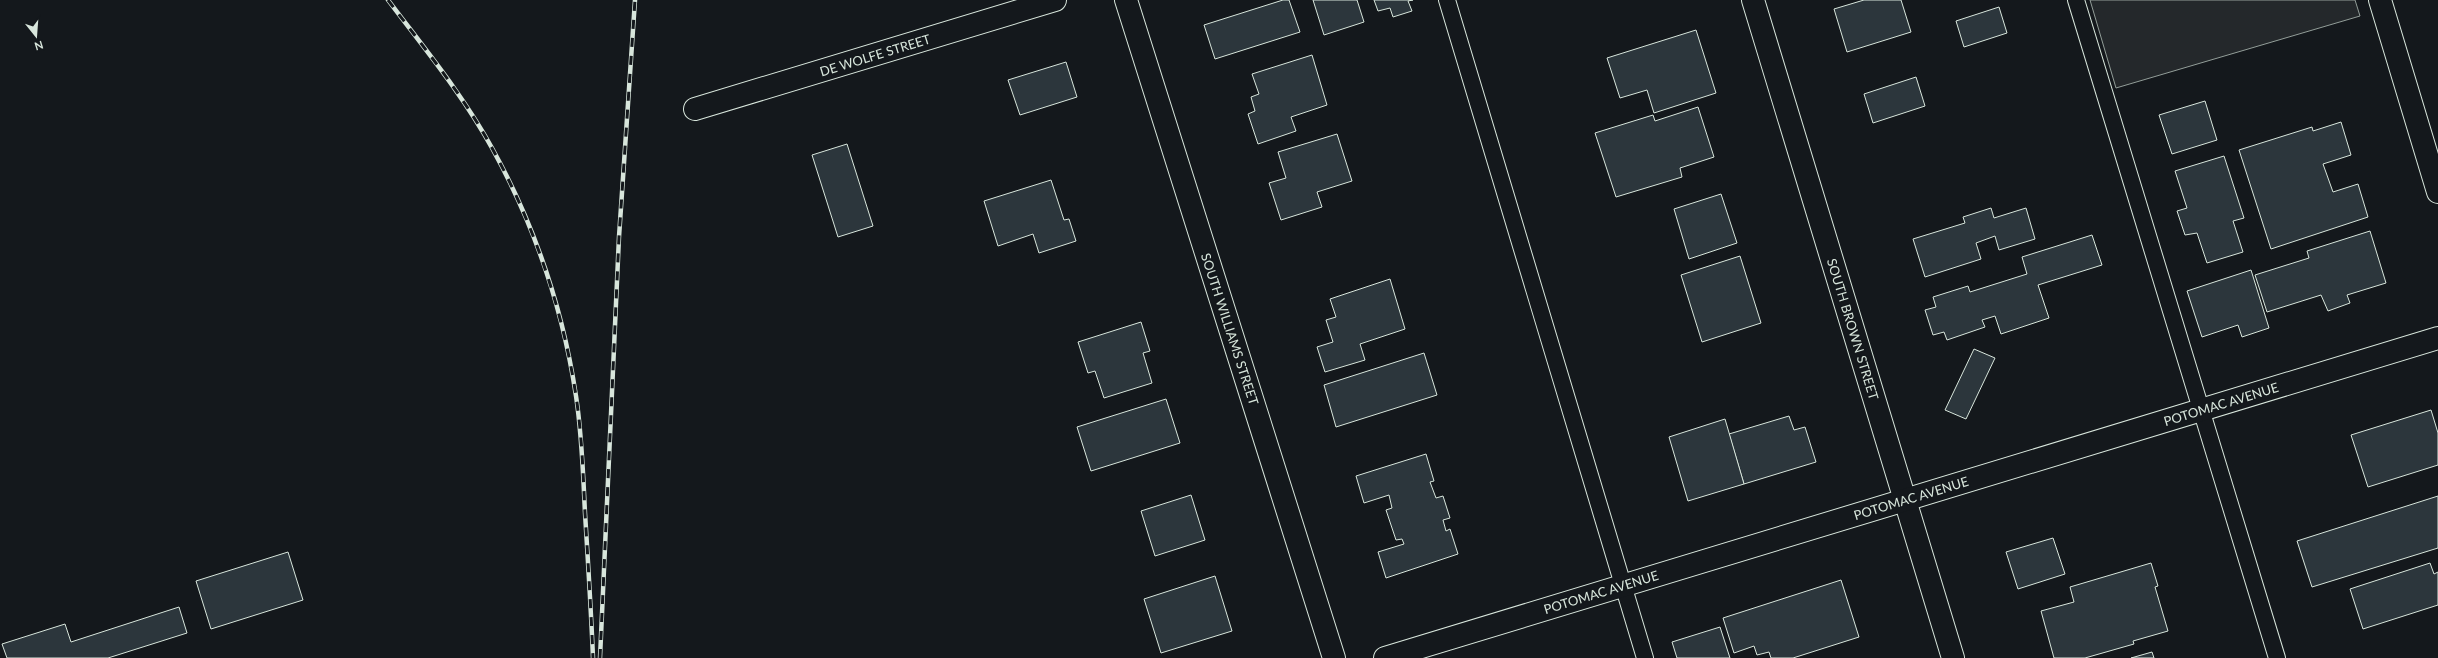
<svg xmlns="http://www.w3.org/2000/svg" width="2438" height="658" viewBox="0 0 2438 658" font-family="Lato,sans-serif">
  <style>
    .parking { fill: #24282b; stroke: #939e99 }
    .building { fill: #2c363c; stroke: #d8e6dc }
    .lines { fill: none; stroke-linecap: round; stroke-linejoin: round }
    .lane-casing { stroke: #d8e6dc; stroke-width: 18 }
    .street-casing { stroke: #d8e6dc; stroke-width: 24 }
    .lane { stroke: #14181c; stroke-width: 16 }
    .street { stroke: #14181c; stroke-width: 22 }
    .rail-casing { stroke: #d8e6dc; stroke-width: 4.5 }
    .rail { stroke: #14181c; stroke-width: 3; stroke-dasharray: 9; stroke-linecap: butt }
    .labels { text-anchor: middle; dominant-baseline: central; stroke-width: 3; stroke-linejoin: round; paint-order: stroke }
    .street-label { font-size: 13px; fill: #d8e6dc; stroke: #14181c }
  </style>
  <rect width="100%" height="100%" fill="#14181c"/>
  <polygon class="parking" points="2090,0 2355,0 2360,16 2116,88"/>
  <g class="building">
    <polygon points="1283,0 1289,0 1300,32 1215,59 1204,25"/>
    <polygon points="1313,0 1357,0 1364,22 1324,35"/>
    <polygon points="1374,0 1413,0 1408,1 1412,11 1393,17 1390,8 1378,11"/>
    <polygon points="1864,0 1901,0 1911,32 1847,52 1834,9"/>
    <polygon points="1999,7 2007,33 1964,47 1956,21"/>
    <polygon points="1696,30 1716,93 1654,113 1647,90 1620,98 1607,58"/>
    <polygon points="1312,55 1327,105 1291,117 1296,131 1258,144 1248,114 1255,111 1251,97 1259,94 1252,74"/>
    <polygon points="1066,62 1077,97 1020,115 1008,80"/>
    <polygon points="1916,77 1925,106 1873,123 1864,94"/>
    <polygon points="2205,101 2217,140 2172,154 2159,115"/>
    <polygon points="1698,107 1714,157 1680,168 1682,177 1616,197 1595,133 1653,115 1655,121"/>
    <polygon points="2341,122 2351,155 2323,164 2333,192 2358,184 2368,217 2271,249 2239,150 2312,127 2313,131"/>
    <polygon points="1337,134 1352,181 1317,192 1322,207 1281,220 1269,183 1286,178 1278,152"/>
    <polygon points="847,144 873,226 838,237 812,155"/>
    <polygon points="2224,156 2244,218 2233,221 2243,252 2207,263 2197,233 2185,235 2177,211 2187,208 2175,171"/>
    <polygon points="1051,180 1064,220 1069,219 1076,241 1039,253 1033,234 998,246 984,201"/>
    <polygon points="1721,194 1737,243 1689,259 1674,209"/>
    <polygon points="1991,208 1994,218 2026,208 2035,239 1999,250 1995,236 1976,243 1981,259 1925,277 1913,239 1965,223 1963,217"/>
    <polygon points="2370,231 2386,283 2347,295 2350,303 2328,311 2321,295 2267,312 2255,275 2309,258 2307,251"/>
    <polygon points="2092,235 2102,265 2038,285 2049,318 2001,334 1995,316 1982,320 1985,327 1947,340 1944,332 1933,335 1925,310 1936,307 1933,297 1968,286 1970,292 2027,274 2022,257"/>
    <polygon points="1740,256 1761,323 1702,342 1681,275"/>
    <polygon points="2251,270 2269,328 2242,337 2238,325 2202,337 2187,291"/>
    <polygon points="1390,279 1405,329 1360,344 1365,360 1325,372 1317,347 1333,342 1326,320 1336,317 1330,299"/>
    <polygon points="1141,322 1150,351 1143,353 1152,383 1104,398 1095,371 1088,373 1078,342"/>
    <polygon points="1974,349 1995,358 1966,419 1945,410"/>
    <polygon points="1424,353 1437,395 1336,427 1324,385"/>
    <polygon points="1166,399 1180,443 1091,471 1077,427"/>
    <polygon points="2431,410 2438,433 2438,465 2368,487 2351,435"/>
    <polygon points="1789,416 1794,430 1805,427 1816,462 1744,484 1729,434"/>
    <polygon points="1725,419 1744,484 1688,501 1669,437"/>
    <polygon points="1426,454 1434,481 1430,482 1436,498 1443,496 1450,518 1443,520 1446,531 1450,529 1458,554 1386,578 1378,552 1404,544 1402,539 1396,540 1386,510 1392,508 1389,495 1364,503 1356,476"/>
    <polygon points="1191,495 1205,540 1155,556 1141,511"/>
    <polygon points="2438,496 2438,548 2312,587 2297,541"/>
    <polygon points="2053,538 2065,574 2018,589 2006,552"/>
    <polygon points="288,552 303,600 211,629 196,581"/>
    <polygon points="2151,563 2158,586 2155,587 2168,631 2133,641 2134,644 2085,658 2054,658 2041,611 2074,602 2070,587"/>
    <polygon points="2430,563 2434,574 2438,572 2438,605 2363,629 2350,589"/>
    <polygon points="1215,576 1232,631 1161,653 1144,599"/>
    <polygon points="1841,580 1859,637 1793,658 1771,658 1769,652 1757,655 1754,646 1734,653 1723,618"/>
    <polygon points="179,607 187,633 108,658 7,658 2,644 65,624 71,642"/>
    <polygon points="1720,627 1730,658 1677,658 1672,642"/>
    <polygon points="2152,652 2154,658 2131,658"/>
  </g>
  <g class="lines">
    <g class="lane-casing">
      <g id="lane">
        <polyline points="1447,0 1645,658"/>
        <polyline points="2076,0 2277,658"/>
      </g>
    </g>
    <g class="street-casing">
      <g id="street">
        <polyline points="1126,0 1334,658"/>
        <polyline points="1753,0 1953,658"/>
        <polyline points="2380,0 2438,192"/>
        <polyline points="695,109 1055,0"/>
        <polyline points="1385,658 2438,338"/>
      </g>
    </g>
    <use href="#lane" class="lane"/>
    <use href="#street" class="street"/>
    <g class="rail-casing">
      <g id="rail">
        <path d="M388,0C424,48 463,95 492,148C534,224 563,310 576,396C582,435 583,473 585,513C588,561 591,609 593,658"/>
        <polyline points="600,658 619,237 635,0"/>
      </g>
    </g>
    <use href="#rail" class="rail"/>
  </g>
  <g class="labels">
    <g class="street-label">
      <text transform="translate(875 55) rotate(-17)">DE WOLFE STREET</text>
      <text transform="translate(1230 329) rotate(72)">SOUTH WILLIAMS STREET</text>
      <text transform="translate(1853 329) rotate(73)">SOUTH BROWN STREET</text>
      <text transform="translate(2221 404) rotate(-17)">POTOMAC AVENUE</text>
      <text transform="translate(1911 498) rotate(-17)">POTOMAC AVENUE</text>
      <text transform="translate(1601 592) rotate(-17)">POTOMAC AVENUE</text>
    </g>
  </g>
  <g transform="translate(36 36) rotate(163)" stroke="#14181c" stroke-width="3" paint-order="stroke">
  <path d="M0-3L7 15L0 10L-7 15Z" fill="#d8e6dc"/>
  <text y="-6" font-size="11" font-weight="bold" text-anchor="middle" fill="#d8e6dc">N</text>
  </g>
</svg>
